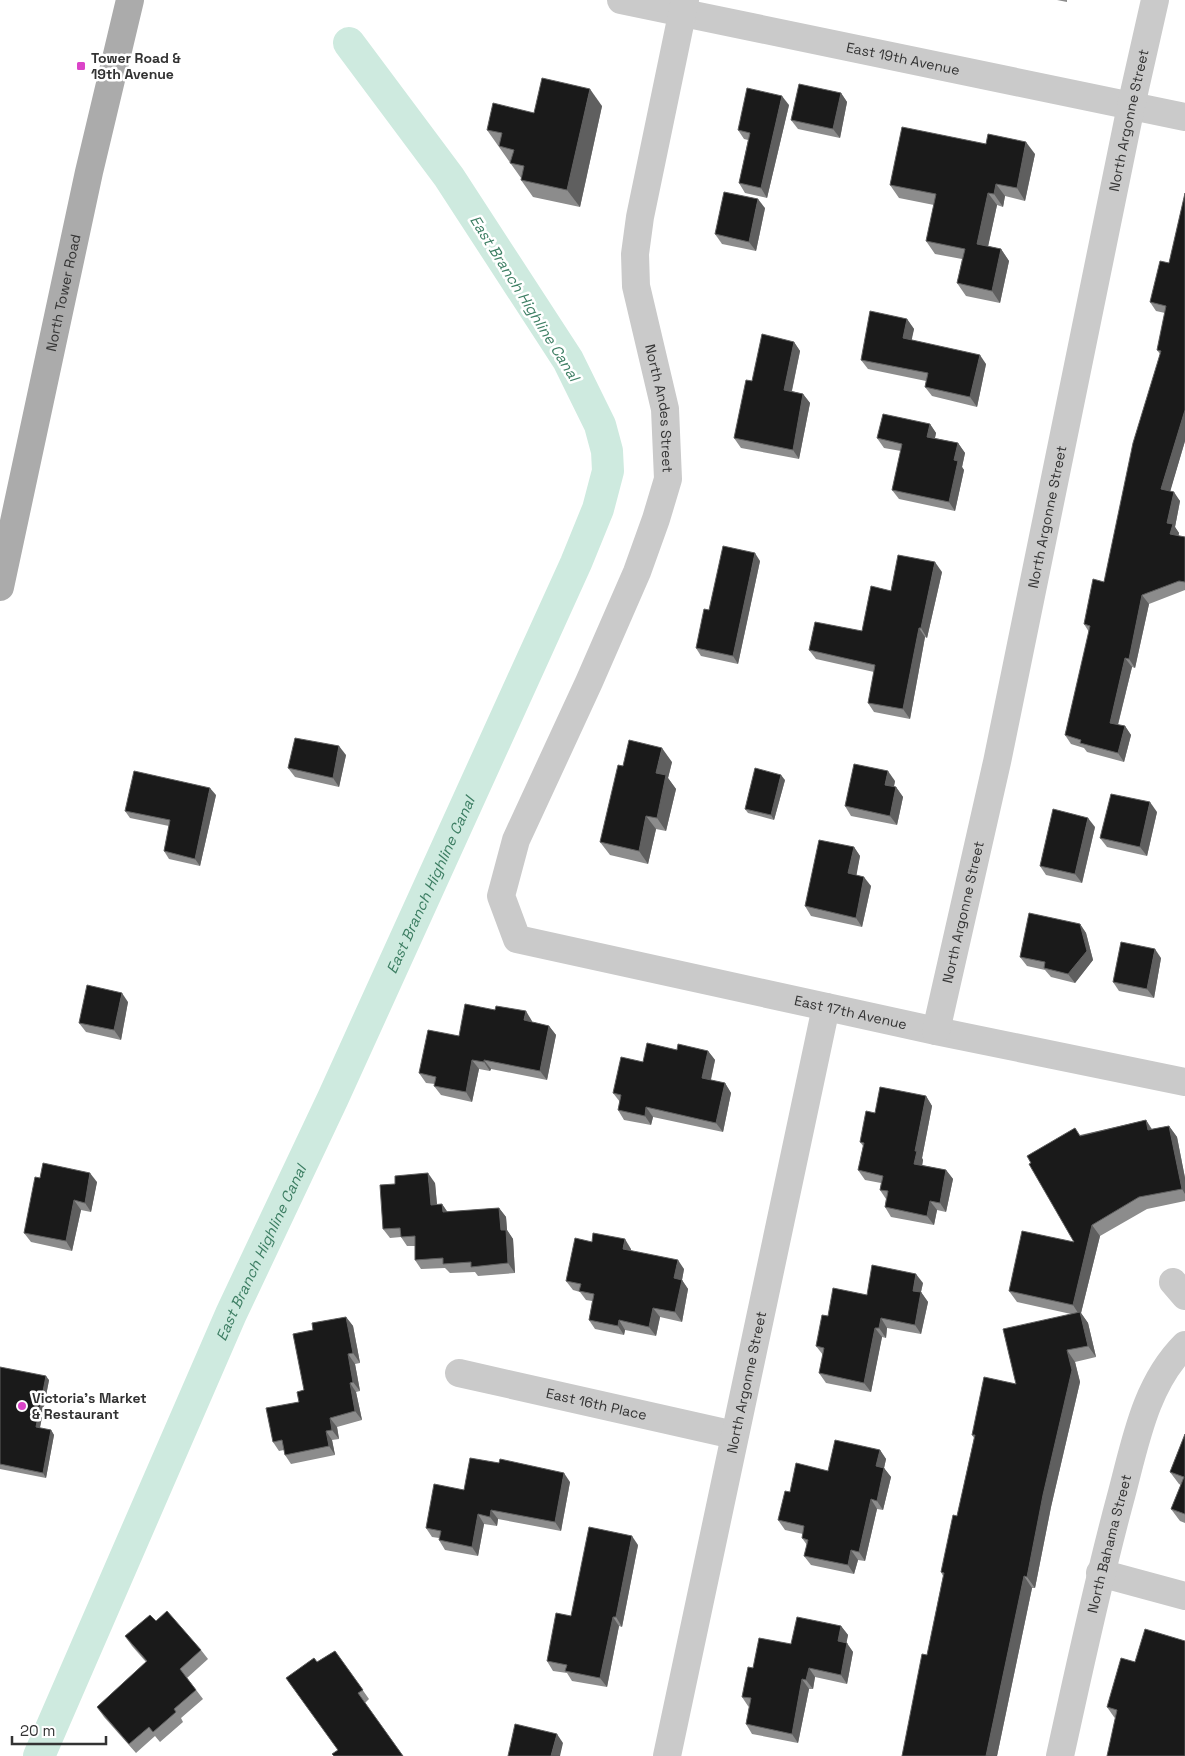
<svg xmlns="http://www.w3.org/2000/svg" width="1185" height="1756" viewBox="0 0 1185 1756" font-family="'Space Grotesk',sans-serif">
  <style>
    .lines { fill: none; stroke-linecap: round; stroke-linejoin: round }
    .canal { stroke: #ceeadf; stroke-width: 32 }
    .minor { stroke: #cacaca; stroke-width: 28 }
    .primary { stroke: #ababab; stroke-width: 28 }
    .wall { fill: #8c8c8c }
    .shaded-wall { fill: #5f5f5f }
    .building { fill: #1a1a1a; stroke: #5f5f5f }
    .poi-dot { fill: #db44c8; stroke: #fff; stroke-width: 2 }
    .labels { text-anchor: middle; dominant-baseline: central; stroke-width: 5; stroke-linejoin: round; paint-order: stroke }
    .poi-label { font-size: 14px; font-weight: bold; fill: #333; stroke: #fff; text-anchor: start }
    .street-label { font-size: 14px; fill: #333; stroke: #fff }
    .water-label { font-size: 15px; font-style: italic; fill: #3d7e63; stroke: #fff }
  </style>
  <rect width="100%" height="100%" fill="#fff"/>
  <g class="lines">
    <path class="canal" id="s1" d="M39,1756L231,1314L333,1098L576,563L598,509L608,471L607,451L600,425L568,360L449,177L349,43"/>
    <g class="minor">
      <path id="s2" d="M621,0L1185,117"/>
      <path id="s3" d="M685,0L640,217L635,254L636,286L665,409L668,479L656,519L637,572L589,682L516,840L501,896L517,939L936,1031L1185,1082"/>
      <path id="s4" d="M936,1031L997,762L1131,106L1155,0"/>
      <polyline points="1173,1282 1185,1296"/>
      <path id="s5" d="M459,1373L734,1435"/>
      <polyline points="1100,1573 1185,1596"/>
      <path id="s6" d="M667,1756L826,1007"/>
      <path id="s7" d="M1060,1756C1079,1670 1097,1585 1120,1500C1135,1445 1144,1386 1185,1345"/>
    </g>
    <path class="primary" id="s8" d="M0,587L89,172L130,0"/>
  </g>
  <g class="wall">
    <polygon points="1057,0 1067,0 1067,2"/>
    <polygon points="841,93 847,102 840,138 798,129 791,120"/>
    <polygon points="789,105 767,198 745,193 739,183 748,140 744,139 738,130"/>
    <polygon points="602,106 580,207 533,197 521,180 521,178 487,130 534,113"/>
    <polygon points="986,144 1035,154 1025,201 1005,196 1003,207 997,205 988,246 1001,249 1009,261 1000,303 966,296 957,283 962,259 935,254 926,241 934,205 899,198 890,185"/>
    <polygon points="1185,193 1185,441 1170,491 1180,501 1175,527 1179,533 1178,536 1185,537 1185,590 1149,604 1135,668 1132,667 1118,725 1125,726 1131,735 1124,762 1087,752 1084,748 1071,744 1065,735 1089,632 1084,624 1104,582 1160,354 1157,350 1165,313 1156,311 1150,302 1169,263"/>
    <polygon points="765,208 756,251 722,244 715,234"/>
    <polygon points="907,319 914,329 911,340 986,364 977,407 932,396 925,387 926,381 868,369 861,360"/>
    <polygon points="794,342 800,351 792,391 803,394 810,403 799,459 741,448 734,438 752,381"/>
    <polygon points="930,424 936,433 935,438 958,443 965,453 962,467 964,470 955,511 899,499 892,490 901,451 884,448 877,438"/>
    <polygon points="760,561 738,664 701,656 696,648 709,610"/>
    <polygon points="942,572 927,638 925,637 910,719 874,712 868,703 874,672 816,659 809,650 862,631 891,591"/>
    <polygon points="346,755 339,787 295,777 288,768"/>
    <polygon points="672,762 668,778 676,789 666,831 656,829 648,864 610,855 600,842 623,766"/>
    <polygon points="785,780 774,820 748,813 745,809"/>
    <polygon points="895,781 894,787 896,787 903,797 897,825 851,816 845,806"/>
    <polygon points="216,795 200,866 169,859 164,851 169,826 130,818 125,811"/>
    <polygon points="1157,812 1147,856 1107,847 1100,838"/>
    <polygon points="1095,827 1082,883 1046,875 1040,866"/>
    <polygon points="854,847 860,856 856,875 871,886 862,927 811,916 805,906"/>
    <polygon points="1080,924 1086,933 1093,960 1075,983 1051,977 1045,970 1027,966 1020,957"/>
    <polygon points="1161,958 1154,998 1119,991 1113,982"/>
    <polygon points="128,1002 121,1040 86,1032 79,1023"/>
    <polygon points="532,1021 532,1022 549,1026 556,1035 547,1080 491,1069 490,1071 479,1069 472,1102 441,1095 434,1086 435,1084 426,1083 419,1073 459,1036"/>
    <polygon points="677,1050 708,1051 715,1060 711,1080 725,1083 731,1093 723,1132 653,1117 651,1125 624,1120 618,1110 620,1102 613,1093 643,1062"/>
    <polygon points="926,1096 932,1106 922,1158 923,1160 922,1165 946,1170 953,1179 946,1212 937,1210 934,1225 891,1217 885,1207 886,1199 880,1190 881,1183 865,1180 858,1170 863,1146 860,1142 875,1113"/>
    <polygon points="1146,1120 1152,1129 1169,1126 1177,1137 1185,1178 1185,1201 1147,1209 1100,1236 1081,1313 1088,1323 1096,1357 1075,1362 1080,1382 1051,1507 1035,1588 1032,1588 997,1756 902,1756 927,1655 943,1576 941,1572 957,1516 974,1438 972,1435 1016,1384 1071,1314 1017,1302 1009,1291 1074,1242 1080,1135"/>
    <polygon points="40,1178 97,1182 91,1212 81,1210 72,1251 31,1242 24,1233"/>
    <polygon points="435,1183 437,1205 442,1204 447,1212 499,1208 506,1217 507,1230 513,1239 515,1273 478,1276 475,1272 450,1273 445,1268 421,1269 415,1260 415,1246 407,1246 401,1237 390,1238 383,1229"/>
    <polygon points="592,1242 631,1249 631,1251 684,1269 682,1280 688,1289 682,1322 660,1317 656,1336 625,1330 624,1335 595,1329 589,1320 592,1301 586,1300 580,1292 573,1290 566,1281"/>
    <polygon points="923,1283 921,1292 928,1302 921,1334 887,1328 886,1338 882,1337 871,1392 826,1383 819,1373 823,1355 816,1346 828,1316 867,1295"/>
    <polygon points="346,1317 353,1326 360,1363 355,1364 360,1391 356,1392 362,1420 337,1427 339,1439 332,1440 335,1455 291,1464 285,1455 284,1450 279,1451 273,1442 299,1402 304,1390 313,1330"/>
    <polygon points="0,1367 49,1380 40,1428 51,1430 54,1435 46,1478 0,1469"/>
    <polygon points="1185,1434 1185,1523 1180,1521 1171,1509 1181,1485 1179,1484 1170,1472"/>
    <polygon points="880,1450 886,1459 884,1468 891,1477 883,1510 877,1509 865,1561 858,1560 854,1574 811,1565 804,1556 807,1545 802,1538 803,1534 785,1530 778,1520 790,1492 828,1471"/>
    <polygon points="570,1482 561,1531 498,1519 497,1526 484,1524 478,1556 445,1550 439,1540 439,1538 432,1537 426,1528 464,1490"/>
    <polygon points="638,1545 622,1627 619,1626 607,1687 572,1681 567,1673 553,1671 547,1661 571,1616"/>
    <polygon points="156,1621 201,1650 208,1659 187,1678 203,1699 181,1718 183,1722 160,1742 155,1736 136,1753 104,1717 97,1707 146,1662 132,1646 125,1636"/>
    <polygon points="841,1626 848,1635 846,1643 853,1652 847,1684 815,1677 813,1689 809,1689 798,1743 752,1734 746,1724 749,1707 748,1706 742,1697 753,1668 791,1644"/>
    <polygon points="1185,1641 1115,1718 1114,1717 1107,1707 1135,1662"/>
    <polygon points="335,1651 369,1699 365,1703 403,1756 338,1750 317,1662"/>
  </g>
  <g class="shaded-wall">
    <polygon points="590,89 602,106 580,207 567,190"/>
    <polygon points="841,93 847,102 840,138 833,129"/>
    <polygon points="782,96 789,105 767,198 761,188"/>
    <polygon points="1026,142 1035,154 1025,201 1017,188"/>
    <polygon points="996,184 1005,196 1003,207 994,194"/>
    <polygon points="988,193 997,205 986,256 977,244"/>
    <polygon points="758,199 765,208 756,251 749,242"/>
    <polygon points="1001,249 1009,261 1000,303 992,291"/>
    <polygon points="907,319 914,329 910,348 903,338"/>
    <polygon points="794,342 800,351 790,399 784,390"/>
    <polygon points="980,355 986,364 977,407 970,397"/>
    <polygon points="803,394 810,403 799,459 793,450"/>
    <polygon points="1185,410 1185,441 1168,499 1161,489"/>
    <polygon points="930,424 936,433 933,446 927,437"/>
    <polygon points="958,443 965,453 962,467 964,470 955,511 949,502 954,460"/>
    <polygon points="1174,492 1180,501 1175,527 1179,533 1177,543 1170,534 1167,523"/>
    <polygon points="755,553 760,561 738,664 733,656"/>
    <polygon points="935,562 942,572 927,638 921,628"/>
    <polygon points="1142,595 1149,604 1135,668 1129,659"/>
    <polygon points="919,628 925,637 910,719 903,709"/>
    <polygon points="1125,658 1132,667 1116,732 1110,723"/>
    <polygon points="1125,726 1131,735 1124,762 1118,753"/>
    <polygon points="339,746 346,755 339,787 333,778"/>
    <polygon points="662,748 672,762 668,778 676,789 666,831 657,818 656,773"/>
    <polygon points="888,771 895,781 892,794 885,785"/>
    <polygon points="781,775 785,780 774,820 771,815"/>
    <polygon points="896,787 903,797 897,825 890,816"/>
    <polygon points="210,788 216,795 200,866 195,859"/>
    <polygon points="1150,802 1157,812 1147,856 1140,847"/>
    <polygon points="646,816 656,829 648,864 639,851"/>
    <polygon points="1088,818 1095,827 1082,883 1075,874"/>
    <polygon points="854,847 860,856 855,883 848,873"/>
    <polygon points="864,877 871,886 862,927 856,918"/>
    <polygon points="1080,924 1086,933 1093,960 1075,983 1068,974"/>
    <polygon points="1155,949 1161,958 1154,998 1147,989"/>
    <polygon points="122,993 128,1002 121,1040 114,1030"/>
    <polygon points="526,1011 532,1021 530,1030 524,1020"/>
    <polygon points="549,1026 556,1035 547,1080 540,1071"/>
    <polygon points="708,1051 715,1060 709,1087 702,1078"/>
    <polygon points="472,1060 479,1069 472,1102 466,1092"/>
    <polygon points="484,1060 491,1069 490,1071 484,1062"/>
    <polygon points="725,1083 731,1093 723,1132 716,1123"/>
    <polygon points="926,1096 932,1106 922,1158 923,1160 921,1173 914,1164 915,1151"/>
    <polygon points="646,1107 653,1117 651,1125 645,1116"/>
    <polygon points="1146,1120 1153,1132 1148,1130"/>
    <polygon points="1169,1126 1177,1137 1185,1178 1185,1194 1182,1189"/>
    <polygon points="946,1170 953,1179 946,1212 940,1203"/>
    <polygon points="90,1173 97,1182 91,1212 85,1203"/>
    <polygon points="428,1173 435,1183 438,1215 431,1205"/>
    <polygon points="74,1200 81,1210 72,1251 66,1241"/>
    <polygon points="930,1201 937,1210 934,1225 927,1216"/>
    <polygon points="442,1204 449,1214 443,1212"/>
    <polygon points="499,1208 506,1217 507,1230 513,1239 515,1273 508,1263 501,1230"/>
    <polygon points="1092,1225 1100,1236 1081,1313 1088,1323 1096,1357 1088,1346 1080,1316 1073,1305"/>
    <polygon points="625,1239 631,1249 629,1259 623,1249"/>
    <polygon points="678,1260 684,1269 682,1280 688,1289 682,1322 675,1312 674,1278"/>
    <polygon points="916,1274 923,1283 919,1300 913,1291"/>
    <polygon points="921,1292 928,1302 921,1334 915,1325"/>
    <polygon points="653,1308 660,1317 656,1336 649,1327"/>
    <polygon points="346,1317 353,1326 360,1363 353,1353"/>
    <polygon points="881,1318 887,1328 886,1338 879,1328"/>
    <polygon points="619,1320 625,1330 624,1335 618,1326"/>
    <polygon points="875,1328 882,1337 871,1392 864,1383"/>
    <polygon points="1067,1350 1075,1362 1080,1382 1051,1507 1035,1588 1027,1577"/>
    <polygon points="348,1354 355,1364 360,1391 353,1382"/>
    <polygon points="46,1376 49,1380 39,1432 36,1427"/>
    <polygon points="350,1383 356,1392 362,1420 355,1411"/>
    <polygon points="330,1418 337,1427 339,1439 332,1430"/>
    <polygon points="51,1430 54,1435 46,1478 43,1473"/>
    <polygon points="326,1431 332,1440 335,1455 329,1446"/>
    <polygon points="880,1450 886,1459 884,1468 891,1477 883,1510 877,1501 876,1466"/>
    <polygon points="564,1473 570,1482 561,1531 555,1522"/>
    <polygon points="871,1499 877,1509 865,1561 859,1552"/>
    <polygon points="491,1510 498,1519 497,1526 490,1517"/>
    <polygon points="478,1514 484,1524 478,1556 472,1547"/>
    <polygon points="632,1536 638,1545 622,1627 616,1617"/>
    <polygon points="851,1550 858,1560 854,1574 848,1565"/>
    <polygon points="1024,1576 1032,1588 997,1756 986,1756"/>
    <polygon points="613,1617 619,1626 607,1687 600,1678"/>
    <polygon points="841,1626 848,1635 845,1651 838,1641"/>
    <polygon points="847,1643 853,1652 847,1684 841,1675"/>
    <polygon points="809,1668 815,1677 813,1689 806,1680"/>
    <polygon points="802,1679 809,1689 798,1743 792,1734"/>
    <polygon points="557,1734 563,1743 560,1756 551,1756"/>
  </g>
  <g class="building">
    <polygon points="542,78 590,89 567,190 521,180 524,166 510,163 514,150 499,146 502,133 487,130 493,103 534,113"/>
    <polygon points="799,84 841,93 833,129 791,120"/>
    <polygon points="747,88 782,96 761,188 739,183 750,133 738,130"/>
    <polygon points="902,127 986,144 988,134 1026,142 1017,188 996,184 994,194 988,193 977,244 1001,249 992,291 957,283 965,249 926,241 936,194 890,185"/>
    <polygon points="724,192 758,199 749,242 715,234"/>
    <polygon points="1185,193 1185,410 1161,489 1174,492 1167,523 1173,524 1170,534 1185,537 1185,582 1179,581 1142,595 1129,659 1125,658 1110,723 1125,726 1118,753 1080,743 1081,740 1065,735 1090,626 1084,624 1093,579 1104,582 1133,443 1161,351 1157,350 1166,306 1150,302 1160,261 1169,263"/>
    <polygon points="870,311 907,319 903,338 980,355 970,397 925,387 928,373 861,360"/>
    <polygon points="762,334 794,342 784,390 803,394 793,450 734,438 746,380 752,381"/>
    <polygon points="883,414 930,424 927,437 958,443 954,460 958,461 949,502 892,490 902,444 877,438"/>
    <polygon points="723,546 755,553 733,656 696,648 704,609 709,610"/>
    <polygon points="898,555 935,562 921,628 919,628 903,709 868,703 875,665 809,650 815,622 862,631 871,586 891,591"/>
    <polygon points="295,738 339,746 333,778 288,768"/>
    <polygon points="629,740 662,748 656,773 666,775 657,818 646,816 639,851 600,842 618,765 623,766"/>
    <polygon points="854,764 888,771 885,785 896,787 890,816 845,806"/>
    <polygon points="755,768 781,775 771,815 745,809"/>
    <polygon points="134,771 210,788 195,859 164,851 170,820 125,811"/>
    <polygon points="1111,794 1150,802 1140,847 1100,838"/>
    <polygon points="1053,809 1088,818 1075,874 1040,866"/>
    <polygon points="819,840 854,847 848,873 864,877 856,918 805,906"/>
    <polygon points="1029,913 1080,924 1087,951 1068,974 1044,968 1045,962 1020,957"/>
    <polygon points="1121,942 1155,949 1147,989 1113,982"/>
    <polygon points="87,985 122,993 114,1030 79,1023"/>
    <polygon points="465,1004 495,1010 496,1006 526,1011 524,1020 549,1026 540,1071 484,1060 484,1062 472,1060 466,1092 434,1086 436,1077 419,1073 428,1030 459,1036"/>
    <polygon points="647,1043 677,1050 678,1044 708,1051 702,1078 725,1083 716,1123 646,1107 645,1116 618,1110 621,1095 613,1093 621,1057 643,1062"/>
    <polygon points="880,1087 926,1096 915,1151 917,1151 914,1164 946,1170 940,1203 930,1201 927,1216 885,1207 888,1191 880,1190 883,1176 858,1170 864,1143 860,1142 866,1111 875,1113"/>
    <polygon points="1146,1120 1148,1130 1169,1126 1182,1189 1139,1197 1092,1225 1073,1305 1009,1291 1022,1231 1074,1242 1029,1164 1031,1163 1027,1156 1075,1128 1080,1136"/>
    <polygon points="43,1163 90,1173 85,1203 74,1200 66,1241 24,1233 35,1177 40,1178"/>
    <polygon points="428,1173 431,1205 442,1204 443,1212 499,1208 501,1230 506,1230 508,1263 471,1267 471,1262 443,1264 443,1258 415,1260 415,1236 401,1237 400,1228 383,1229 380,1185 395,1184 395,1176"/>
    <polygon points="593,1233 625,1239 623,1249 678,1260 674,1278 682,1280 675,1312 653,1308 649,1327 619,1320 618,1326 589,1320 594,1294 579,1291 581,1284 566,1281 575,1238 592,1242"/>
    <polygon points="872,1265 916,1274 913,1291 921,1292 915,1325 881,1318 879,1328 875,1328 864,1383 819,1373 824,1348 816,1346 822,1315 828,1316 833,1288 867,1295"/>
    <polygon points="1080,1312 1088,1346 1067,1350 1072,1370 1043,1495 1027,1577 1024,1576 986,1756 902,1756 922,1654 927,1655 944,1573 941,1572 953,1515 957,1516 975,1435 972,1435 984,1377 1016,1384 1003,1329"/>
    <polygon points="346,1317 353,1353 348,1354 353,1382 350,1383 355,1411 330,1418 332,1430 326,1431 329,1446 285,1455 282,1440 273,1442 266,1408 299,1402 297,1392 304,1390 293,1334 313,1330 312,1323"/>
    <polygon points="0,1367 46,1376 36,1427 51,1430 43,1473 0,1464"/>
    <polygon points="1185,1434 1185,1514 1171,1509 1184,1477 1170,1472"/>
    <polygon points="835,1440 880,1450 876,1466 884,1468 877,1501 871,1499 859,1552 851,1550 848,1565 804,1556 808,1540 802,1538 804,1526 778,1520 785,1491 790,1492 796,1463 828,1471"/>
    <polygon points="470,1458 499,1463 500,1459 564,1473 555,1522 491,1510 490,1517 478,1514 472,1547 439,1540 441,1531 426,1528 434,1484 464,1490"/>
    <polygon points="589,1527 632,1536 616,1617 613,1617 600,1678 565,1671 567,1665 547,1661 556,1613 571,1616"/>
    <polygon points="167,1611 201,1650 180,1669 196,1690 174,1709 176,1712 153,1732 149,1727 129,1744 97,1707 147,1661 125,1636 150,1615 156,1621"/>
    <polygon points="797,1617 841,1626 838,1641 847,1643 841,1675 809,1668 806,1680 802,1679 792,1734 746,1724 751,1698 742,1697 748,1667 753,1668 759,1638 791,1644"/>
    <polygon points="1145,1629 1185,1641 1185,1756 1107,1756 1117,1710 1107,1707 1121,1658 1135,1662"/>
    <polygon points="335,1651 363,1690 358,1693 403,1756 334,1756 332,1754 338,1750 286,1678 314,1658 317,1662"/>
    <polygon points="515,1724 557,1734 551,1756 508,1756"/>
  </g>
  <g class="poi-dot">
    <rect x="76" y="61" width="10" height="10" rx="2.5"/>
    <circle cx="22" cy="1406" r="5"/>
  </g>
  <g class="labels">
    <g class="poi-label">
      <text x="91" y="58">Tower Road &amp;<tspan x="91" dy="16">19th Avenue</tspan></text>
      <text x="32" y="1398">Victoria's Market<tspan x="32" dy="16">&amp; Restaurant</tspan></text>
    </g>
    <g class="street-label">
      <text stroke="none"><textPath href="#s2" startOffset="288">East 19th Avenue</textPath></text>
      <text stroke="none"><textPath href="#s4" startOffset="931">North Argonne Street</textPath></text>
      <text stroke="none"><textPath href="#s8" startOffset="301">North Tower Road</textPath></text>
      <text stroke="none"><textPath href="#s3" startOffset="416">North Andes Street</textPath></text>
      <text stroke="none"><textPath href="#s4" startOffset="526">North Argonne Street</textPath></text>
      <text stroke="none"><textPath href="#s4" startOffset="122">North Argonne Street</textPath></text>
      <text stroke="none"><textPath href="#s3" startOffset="1325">East 17th Avenue</textPath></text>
      <text stroke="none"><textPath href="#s6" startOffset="382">North Argonne Street</textPath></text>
      <text stroke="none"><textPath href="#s5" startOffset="141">East 16th Place</textPath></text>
      <text stroke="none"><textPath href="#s7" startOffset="218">North Bahama Street</textPath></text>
    </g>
    <g class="water-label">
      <text transform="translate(525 298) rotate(58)">East Branch Highline Canal</text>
      <text stroke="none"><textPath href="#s1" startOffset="955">East Branch Highline Canal</textPath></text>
      <text stroke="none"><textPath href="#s1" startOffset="550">East Branch Highline Canal</textPath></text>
    </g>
  </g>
  <path d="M12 1736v8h94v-8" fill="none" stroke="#333333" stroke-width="2.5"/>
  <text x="20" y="1736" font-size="15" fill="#333333" stroke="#ffffff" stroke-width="4" paint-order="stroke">20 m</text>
</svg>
